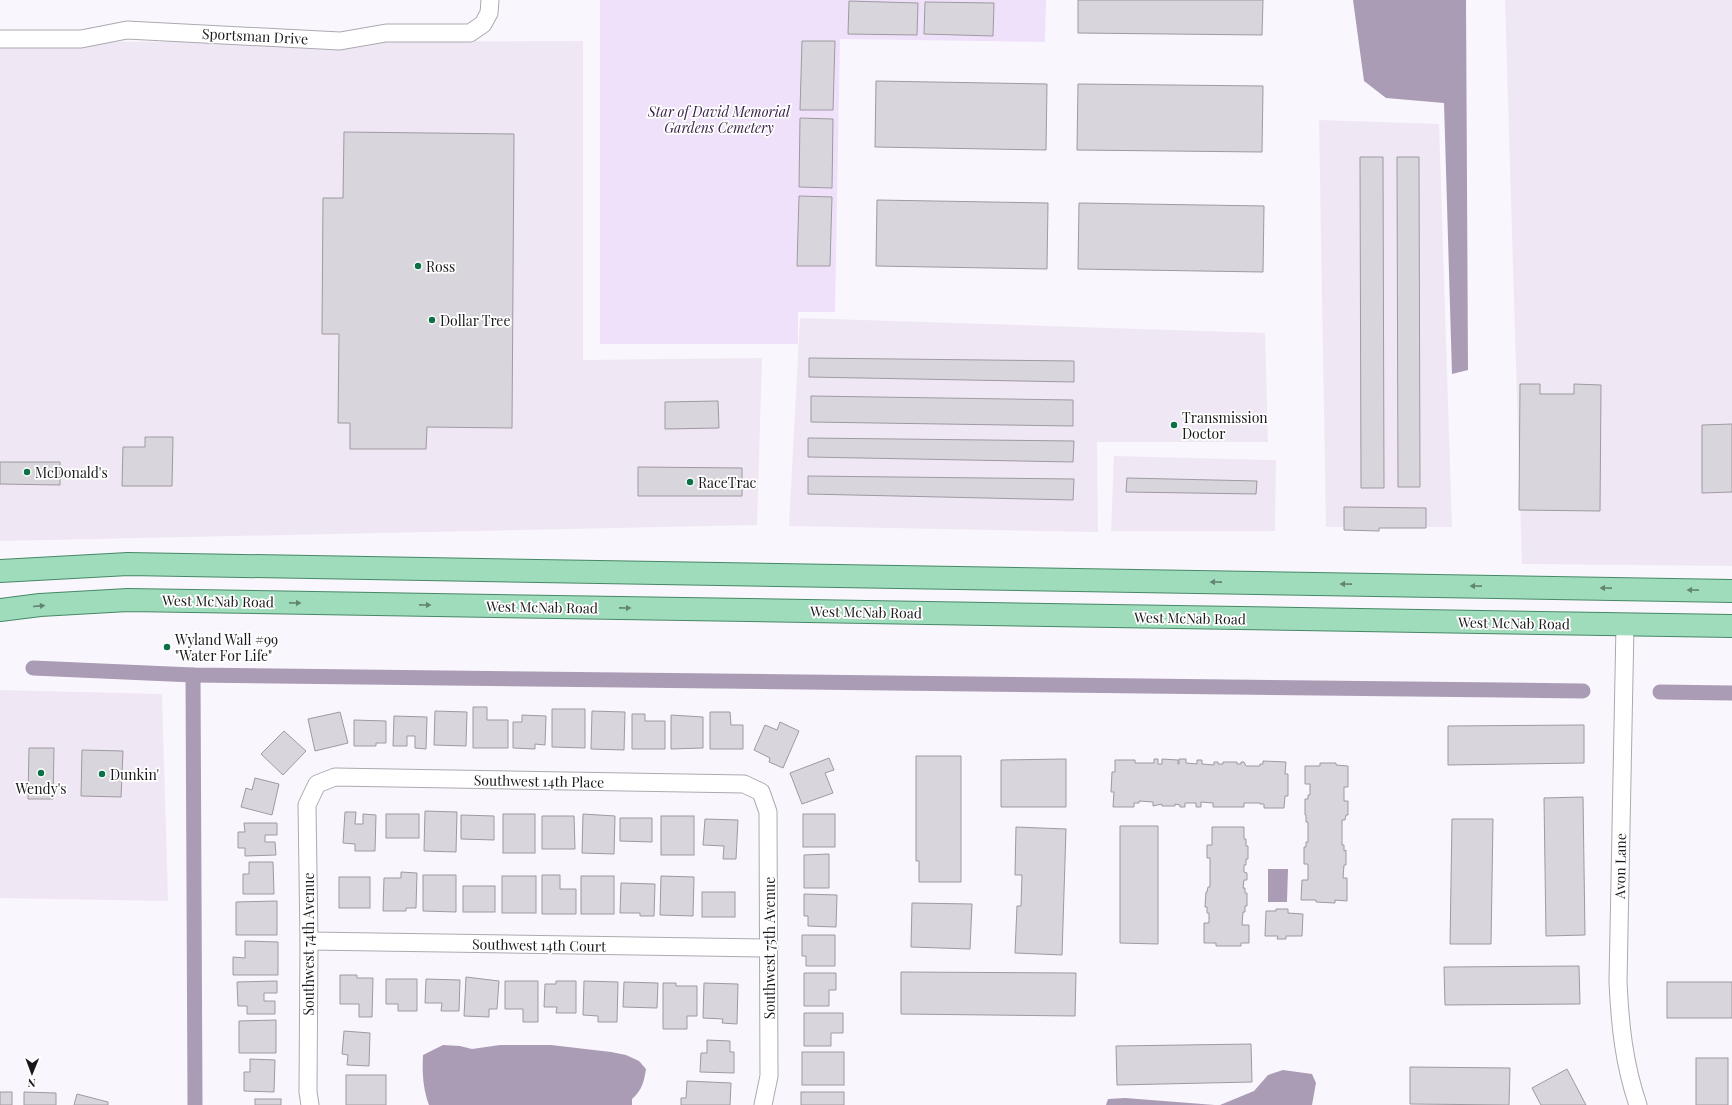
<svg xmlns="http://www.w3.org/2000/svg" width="1732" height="1105" viewBox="0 0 1732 1105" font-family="'Playfair Display',serif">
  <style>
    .built { fill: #f0e7f5 }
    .green { fill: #f0e1fb }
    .water { fill: #ab9cb5 }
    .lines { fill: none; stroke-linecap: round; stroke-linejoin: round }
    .canal { stroke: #ab9cb5; stroke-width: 15 }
    .building { fill: #d9d5dc; stroke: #9e9aa1 }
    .minor-casing { stroke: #ada9b0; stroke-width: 19 }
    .primary-casing { stroke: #468866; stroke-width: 24 }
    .minor { stroke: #fff; stroke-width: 17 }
    .primary { stroke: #9fdcbc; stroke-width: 22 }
    .oneway { fill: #638473 }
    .poi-dot { fill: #0d7147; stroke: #fff; stroke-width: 1.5 }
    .labels { text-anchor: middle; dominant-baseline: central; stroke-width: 3.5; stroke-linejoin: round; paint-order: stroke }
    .street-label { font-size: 14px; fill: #19181a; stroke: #fff }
    .park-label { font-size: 14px; font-style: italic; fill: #3a2248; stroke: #fff }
    .poi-label { font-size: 14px; fill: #19181a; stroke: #fff; text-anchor: start }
  </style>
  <rect width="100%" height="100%" fill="#faf6fd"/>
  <g class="built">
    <polygon points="1505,0 1732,0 1732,566 1522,564"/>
    <polygon points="583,41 583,360 762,358 757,525 0,541 0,42"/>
    <polygon points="1319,120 1439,124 1452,527 1326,527"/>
    <polygon points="800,318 1265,333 1268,442 1097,442 1098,532 789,526"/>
    <polygon points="1114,456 1276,460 1275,531 1111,531"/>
    <polygon points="0,690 162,694 168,901 0,898"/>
  </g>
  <polygon class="green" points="600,0 1046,0 1045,42 840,39 835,312 798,312 798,344 600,344"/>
  <g class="water">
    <polygon points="1353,0 1466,0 1468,370 1452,374 1444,103 1386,98 1364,81"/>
    <polygon points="1268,869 1288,869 1287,902 1268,902"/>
    <path d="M443,1045L460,1046L472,1049L500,1045H551L611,1052L626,1055L639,1061L646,1069C644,1082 642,1090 632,1099V1105H429C423,1089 422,1072 423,1055Z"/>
    <polygon points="1283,1070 1312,1074 1316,1083 1312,1105 1220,1105 1254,1091 1268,1075"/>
    <polygon points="1125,1098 1215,1105 1106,1105 1108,1099"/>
  </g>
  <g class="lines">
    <g class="canal">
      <polyline points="33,668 193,675 1583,691"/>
      <polyline points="193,675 195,1105"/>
      <polyline points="1660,692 1732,693"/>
    </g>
  </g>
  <g class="building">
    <polygon points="1078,0 1263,0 1262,35 1078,33"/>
    <polygon points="849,1 918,3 917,35 848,34"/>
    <polygon points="925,2 994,3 993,36 924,34"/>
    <polygon points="802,41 835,41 833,110 800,110"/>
    <polygon points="876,81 1047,84 1046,150 875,147"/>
    <polygon points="1078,84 1263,86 1262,152 1077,150"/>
    <polygon points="800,118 833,119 832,188 799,187"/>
    <polygon points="344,132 514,134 512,428 427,427 426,449 350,449 350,423 338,423 339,334 322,334 323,198 343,198"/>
    <polygon points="1360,157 1383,157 1384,488 1361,488"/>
    <polygon points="1397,157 1419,157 1420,487 1398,487"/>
    <polygon points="799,196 832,197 830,266 797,266"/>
    <polygon points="877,200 1048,203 1047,269 876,266"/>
    <polygon points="1079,203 1264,206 1263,272 1078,269"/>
    <polygon points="809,358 1074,361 1074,382 809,377"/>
    <polygon points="1520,384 1540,384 1540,394 1574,394 1574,384 1601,385 1600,511 1519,510"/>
    <polygon points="811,396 1073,400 1073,426 811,422"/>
    <polygon points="718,401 719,428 665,429 665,402"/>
    <polygon points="1732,424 1732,492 1702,493 1702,425"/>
    <polygon points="145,437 173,437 172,486 122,486 123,447 145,447"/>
    <polygon points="808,438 1074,441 1073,462 808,457"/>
    <polygon points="0,462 60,462 60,485 0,484"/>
    <polygon points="638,467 742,468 742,496 638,496"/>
    <polygon points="808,476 1074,479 1073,500 808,494"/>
    <polygon points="1127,478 1257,481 1256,494 1126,492"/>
    <polygon points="1344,507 1426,508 1426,528 1379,528 1379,531 1344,530"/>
    <polygon points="473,707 487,707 487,720 508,720 508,748 473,748"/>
    <polygon points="552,709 585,709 585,748 552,747"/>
    <polygon points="435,711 467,712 466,746 434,745"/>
    <polygon points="592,711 625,712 624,750 591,749"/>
    <polygon points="340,712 348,743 315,751 308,719"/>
    <polygon points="710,712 730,712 731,725 743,725 743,749 710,749"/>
    <polygon points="632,714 645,714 645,721 665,721 665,749 632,749"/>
    <polygon points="522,715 546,716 545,745 535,744 535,749 513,748 513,722 522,722"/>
    <polygon points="671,715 703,717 703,748 671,749"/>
    <polygon points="394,716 427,717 426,749 415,748 415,736 407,736 407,746 393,746"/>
    <polygon points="354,720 386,721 386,743 376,743 376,746 354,746"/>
    <polygon points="780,722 799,731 783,768 769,762 770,758 754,750 765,725 777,730"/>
    <polygon points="1584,725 1584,763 1448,765 1448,726"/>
    <polygon points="284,731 306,751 283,775 261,754"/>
    <polygon points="29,748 54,748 53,799 28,799"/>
    <polygon points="82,750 123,751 121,797 81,796"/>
    <polygon points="916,756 961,756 961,882 919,882 919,861 916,861"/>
    <polygon points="829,758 834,770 825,773 833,793 802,804 790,773"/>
    <polygon points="1066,759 1066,807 1001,807 1001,760"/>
    <polygon points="1154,759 1158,759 1158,764 1162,764 1162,759 1178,760 1178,764 1179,764 1179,759 1186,759 1186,763 1197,764 1197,760 1202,760 1202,764 1214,765 1214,762 1218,762 1218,764 1223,764 1223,762 1237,762 1237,764 1241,764 1241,762 1244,762 1246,766 1260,766 1260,764 1263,764 1263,761 1286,762 1285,774 1288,774 1288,796 1285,796 1284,808 1264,808 1264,804 1260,804 1260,803 1244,803 1244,807 1213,807 1213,803 1201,802 1201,807 1196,807 1196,803 1185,803 1185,807 1180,807 1180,805 1175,804 1175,806 1162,806 1162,804 1153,806 1153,802 1139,801 1139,803 1134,803 1134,807 1113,807 1114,792 1111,792 1112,772 1115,772 1115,760 1135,760 1135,763 1154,763"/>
    <polygon points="1320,763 1336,763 1336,765 1348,766 1348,787 1344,787 1344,801 1348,801 1348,815 1346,815 1345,820 1342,820 1342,845 1344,845 1344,851 1346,850 1346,865 1344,865 1343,878 1347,878 1347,901 1335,900 1335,903 1316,902 1316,900 1301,900 1302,880 1308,880 1308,864 1304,864 1304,847 1306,847 1306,842 1308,842 1308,822 1306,822 1306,815 1305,815 1305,799 1308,799 1308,795 1310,795 1310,784 1305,784 1305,766 1320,766"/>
    <polygon points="255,778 279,784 272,815 241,807 246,788 252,790"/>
    <polygon points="1583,797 1585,935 1546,936 1544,798"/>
    <polygon points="425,811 457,812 456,852 424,851"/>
    <polygon points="345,812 356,812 355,824 363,824 363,814 376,815 375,851 355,851 355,844 343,843"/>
    <rect x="386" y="814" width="33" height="24"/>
    <rect x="503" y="814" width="32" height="39"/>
    <polygon points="583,814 615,816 614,854 582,853"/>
    <rect x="803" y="814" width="32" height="33"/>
    <polygon points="461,815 494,816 494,840 461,839"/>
    <polygon points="542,816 574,816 575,849 542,849"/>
    <rect x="661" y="816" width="33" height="39"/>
    <polygon points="620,818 652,818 652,842 620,841"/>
    <polygon points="705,819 738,820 736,859 723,859 724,846 703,845"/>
    <polygon points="1452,819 1493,819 1491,944 1450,944"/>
    <polygon points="244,823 277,823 277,835 265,835 265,842 275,842 276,855 245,856 245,848 238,848 238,832 245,832"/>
    <polygon points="1120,826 1158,826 1158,944 1120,943"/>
    <polygon points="1016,827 1066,829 1062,955 1015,953 1017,906 1021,906 1022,875 1015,875"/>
    <polygon points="1212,827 1244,827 1244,839 1246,839 1246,846 1248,846 1248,859 1246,859 1246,865 1244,865 1244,872 1247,873 1247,880 1244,880 1243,888 1245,888 1245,893 1247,893 1247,906 1245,906 1245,912 1243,912 1242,925 1249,925 1249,943 1241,943 1241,946 1216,946 1216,943 1204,943 1204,923 1209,923 1209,913 1207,913 1207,907 1205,907 1206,892 1207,892 1208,887 1210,887 1210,858 1207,858 1207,845 1212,845"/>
    <polygon points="829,854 829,888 804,888 804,855"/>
    <polygon points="249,862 273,862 274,894 243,894 243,874 249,874"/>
    <polygon points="401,872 417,873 416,908 406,908 406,911 383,911 384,878 401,878"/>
    <polygon points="423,875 456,875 456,912 423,911"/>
    <polygon points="542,875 560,875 560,889 576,889 576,914 542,914"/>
    <rect x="502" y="876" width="34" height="37"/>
    <rect x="581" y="876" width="33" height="38"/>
    <polygon points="661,876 694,877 693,916 660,915"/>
    <rect x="339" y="877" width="31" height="31"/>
    <polygon points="621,883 655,884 654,916 640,916 640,913 620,913"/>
    <rect x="463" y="886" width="32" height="26"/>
    <rect x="702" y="892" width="33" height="25"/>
    <polygon points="804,894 837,895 836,927 808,926 808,916 804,916"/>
    <polygon points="277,901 277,935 236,935 236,902"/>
    <polygon points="912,903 972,904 970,949 911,947"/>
    <polygon points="1276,909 1288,909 1288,913 1303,914 1302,936 1286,936 1286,939 1277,939 1278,936 1265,936 1266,911 1276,911"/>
    <polygon points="802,935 835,935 835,966 806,966 806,956 802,956"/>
    <polygon points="245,941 278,942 278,975 233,975 233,957 245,958"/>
    <polygon points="1579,966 1580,1004 1445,1005 1444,967"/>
    <polygon points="901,972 1076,973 1075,1016 901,1014"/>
    <polygon points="804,973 836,973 836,990 829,990 829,1006 804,1006"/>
    <polygon points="340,975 357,975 357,978 373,978 372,1017 359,1017 359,1004 340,1004"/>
    <polygon points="466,977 499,981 497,1009 489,1009 489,1017 464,1016"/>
    <polygon points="386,979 417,979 417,1011 398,1011 398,1004 386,1004"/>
    <polygon points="426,979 460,980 459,1011 441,1011 442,1003 425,1003"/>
    <polygon points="277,981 277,993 264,993 264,1001 275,1001 275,1014 247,1014 247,1006 238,1006 237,982"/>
    <polygon points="505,981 538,981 538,1022 523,1022 523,1009 505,1009"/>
    <polygon points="556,981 576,981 576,1013 556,1013 557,1007 544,1007 545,984 556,984"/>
    <polygon points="584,981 618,982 617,1022 598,1022 598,1016 583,1015"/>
    <polygon points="624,982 658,983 657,1008 623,1007"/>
    <rect x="1667" y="982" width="65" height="36"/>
    <polygon points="663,983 676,983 676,986 697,986 697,1016 687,1016 687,1029 663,1029"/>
    <polygon points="704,983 738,984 737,1024 722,1023 723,1019 703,1018"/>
    <polygon points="804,1013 843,1013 843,1033 831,1033 831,1046 804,1046"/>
    <polygon points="276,1020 276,1053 239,1053 239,1021"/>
    <polygon points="344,1031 370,1033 369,1066 347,1065 348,1055 342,1054"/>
    <polygon points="707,1040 730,1041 730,1052 734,1052 734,1073 700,1072 701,1053 707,1053"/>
    <polygon points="1251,1044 1252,1082 1117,1085 1116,1046"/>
    <rect x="802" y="1052" width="42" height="33"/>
    <rect x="1696" y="1058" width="32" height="47"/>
    <polygon points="250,1059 275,1060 274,1092 244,1091 244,1072 250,1072"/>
    <polygon points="1410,1067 1510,1068 1509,1105 1410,1104"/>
    <polygon points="1567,1069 1586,1105 1541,1105 1532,1088"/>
    <rect x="346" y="1075" width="40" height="30"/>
    <polygon points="687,1081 731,1083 730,1105 681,1105 681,1098 686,1098"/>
    <rect x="0" y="1092" width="12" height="13"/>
    <polygon points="24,1092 56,1093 56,1105 24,1105"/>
    <rect x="801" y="1092" width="43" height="13"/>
    <polygon points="77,1094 108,1102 108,1105 74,1105"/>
    <rect x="255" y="1099" width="26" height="6"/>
  </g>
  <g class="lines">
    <g class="minor-casing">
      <g id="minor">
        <polyline points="0,39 81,39 127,30 340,41 386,33 470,33 483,24 489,13 490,0"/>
        <path d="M1625,625L1618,982C1620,1025 1624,1064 1638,1105"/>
        <polyline points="309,941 769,948"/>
        <polyline points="310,1105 308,1092 309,941 307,805 317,784 335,777 744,784 761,792 768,812 769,1076 763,1105"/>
      </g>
    </g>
    <g class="primary-casing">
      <g id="primary">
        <polyline points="0,571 128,564 1732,591"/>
        <polyline points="0,610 40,605 128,600 1732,626"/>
      </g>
    </g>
    <use href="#minor" class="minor"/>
    <use href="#primary" class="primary"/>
  </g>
  <defs><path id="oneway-solid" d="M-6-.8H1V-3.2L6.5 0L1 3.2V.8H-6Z"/></defs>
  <g class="oneway">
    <use href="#oneway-solid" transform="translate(1216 582) rotate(-179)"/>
    <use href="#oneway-solid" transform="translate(1346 584) rotate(-179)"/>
    <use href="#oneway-solid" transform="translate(1476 586) rotate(-179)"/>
    <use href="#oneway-solid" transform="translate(1606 588) rotate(-179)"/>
    <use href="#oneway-solid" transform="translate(1693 590) rotate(-179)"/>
    <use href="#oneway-solid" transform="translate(295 603) rotate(1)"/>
    <use href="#oneway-solid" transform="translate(425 605) rotate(1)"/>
    <use href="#oneway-solid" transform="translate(39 606) rotate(-5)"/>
    <use href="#oneway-solid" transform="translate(625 608) rotate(1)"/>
  </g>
  <g class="poi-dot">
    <circle cx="418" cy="266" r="4"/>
    <circle cx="432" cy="320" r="4"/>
    <circle cx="1174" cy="425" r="4"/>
    <circle cx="27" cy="472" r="4"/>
    <circle cx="690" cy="482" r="4"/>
    <circle cx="167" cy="647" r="4"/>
    <circle cx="41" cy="773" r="4"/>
    <circle cx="102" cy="774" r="4"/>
  </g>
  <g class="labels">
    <g class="street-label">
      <text transform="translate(255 36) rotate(3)">Sportsman Drive</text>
      <text transform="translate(218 601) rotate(1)">West McNab Road</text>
      <text transform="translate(542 607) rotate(1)">West McNab Road</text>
      <text transform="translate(866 612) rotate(1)">West McNab Road</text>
      <text transform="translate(1190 618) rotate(1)">West McNab Road</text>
      <text transform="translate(1514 623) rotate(1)">West McNab Road</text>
      <text transform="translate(539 781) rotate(1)">Southwest 14th Place</text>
      <text transform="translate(1620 866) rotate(-89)">Avon Lane</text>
      <text transform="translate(308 944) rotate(-90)">Southwest 74th Avenue</text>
      <text transform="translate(539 945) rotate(1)">Southwest 14th Court</text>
      <text transform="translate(769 948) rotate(-90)">Southwest 75th Avenue</text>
    </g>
    <g class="park-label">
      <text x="719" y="111">Star of David Memorial<tspan x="719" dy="16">Gardens Cemetery</tspan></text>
    </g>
    <g class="poi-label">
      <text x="426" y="266">Ross</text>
      <text x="440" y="320">Dollar Tree</text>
      <text x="1182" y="417">Transmission<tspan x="1182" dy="16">Doctor</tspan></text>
      <text x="35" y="472">McDonald's</text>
      <text x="698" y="482">RaceTrac</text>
      <text x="175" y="639">Wyland Wall #99<tspan x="175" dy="16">"Water For Life"</tspan></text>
      <text x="110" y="774">Dunkin'</text>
      <text x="41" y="788" text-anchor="middle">Wendy's</text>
    </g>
  </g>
  <g transform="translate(32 1073) rotate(181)" stroke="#ffffff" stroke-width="3" paint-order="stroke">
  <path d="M0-3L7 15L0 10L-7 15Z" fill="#19181a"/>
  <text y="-6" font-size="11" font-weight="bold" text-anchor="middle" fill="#19181a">N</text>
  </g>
</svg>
